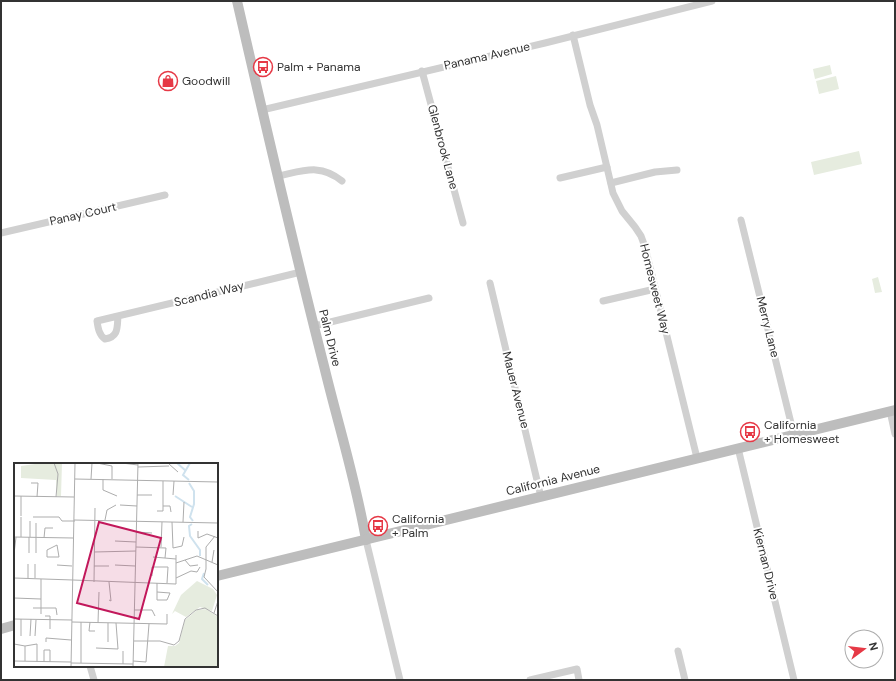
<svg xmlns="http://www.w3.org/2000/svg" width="896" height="681" viewBox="0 0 896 681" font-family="'DM Sans',sans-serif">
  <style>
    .green { fill: #e6ecdf }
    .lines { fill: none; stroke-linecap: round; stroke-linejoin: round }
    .street { stroke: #d0d0d0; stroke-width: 7 }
    .secondary { stroke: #bdbdbd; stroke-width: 10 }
    .labels { text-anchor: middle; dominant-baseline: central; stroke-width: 4; stroke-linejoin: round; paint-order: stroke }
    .street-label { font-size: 12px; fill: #333; stroke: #fff }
    .poi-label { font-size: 12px; fill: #333; stroke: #fff; text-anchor: start }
    .inset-river { fill: none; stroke: #cfe2ee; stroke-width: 2 }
    .inset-road { fill: none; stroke: #adadad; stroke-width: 1 }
    .view { fill: #c2185b; fill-opacity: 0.15; stroke: #c2185b; stroke-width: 2 }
    .inset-edge { fill: none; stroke: #333; stroke-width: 2 }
  </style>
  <rect width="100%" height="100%" fill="#fff"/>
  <g class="green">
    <polygon points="830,65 832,74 815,79 813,69"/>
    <polygon points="836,76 839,89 819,94 816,81"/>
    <polygon points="859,151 862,164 814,175 811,162"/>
    <polygon points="878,277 882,292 875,293 872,279"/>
  </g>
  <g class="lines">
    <g class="street">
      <polyline points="573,35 590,105 597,125 613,193 622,211 635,227 641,236 645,247 697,458"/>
      <polyline points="422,71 463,223"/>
      <polyline points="262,110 545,43 712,1"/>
      <path d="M278,176C303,171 320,163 342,181"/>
      <polyline points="560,178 607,167"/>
      <polyline points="611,183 655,172 677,170"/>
      <polyline points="741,220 792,427 793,435"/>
      <polyline points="1,233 165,195"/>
      <polyline points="490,283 541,497"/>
      <polyline points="603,301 655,289"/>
      <path d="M118,316C117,327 119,337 105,339C99,335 98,328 97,321L301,272"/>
      <polyline points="314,326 429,298"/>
      <polyline points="890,411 895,434"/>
      <polyline points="738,448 794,680"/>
      <polyline points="366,540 400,680"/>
      <polyline points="678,651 685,680"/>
      <polyline points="90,666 94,680"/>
      <polyline points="530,680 577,669 579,680"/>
    </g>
    <g class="secondary">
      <path d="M237,1C265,123 293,245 324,366C338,424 356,481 366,540"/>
      <polyline points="217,576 895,410"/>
      <polyline points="1,629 15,625"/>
    </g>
  </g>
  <defs>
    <g id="bus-ring" transform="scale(1)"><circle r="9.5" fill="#fff" stroke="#e63946" stroke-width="1.5"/><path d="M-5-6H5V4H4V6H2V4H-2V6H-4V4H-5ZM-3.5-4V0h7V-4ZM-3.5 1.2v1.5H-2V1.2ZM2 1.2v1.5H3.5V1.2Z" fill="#e63946"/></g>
    <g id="shop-ring" transform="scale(1)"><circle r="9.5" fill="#fff" stroke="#e63946" stroke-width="1.5"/><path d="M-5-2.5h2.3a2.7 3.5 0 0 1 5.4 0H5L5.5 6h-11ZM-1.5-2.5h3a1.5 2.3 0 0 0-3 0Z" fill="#e63946"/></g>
  </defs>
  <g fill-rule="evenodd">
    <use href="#bus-ring" x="263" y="67"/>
    <use href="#shop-ring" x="168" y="81"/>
    <use href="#bus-ring" x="750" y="432"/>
    <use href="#bus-ring" x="378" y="526"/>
  </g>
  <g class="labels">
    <g class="street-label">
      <text transform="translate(487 56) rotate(-13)">Panama Avenue</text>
      <text transform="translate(443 147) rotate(75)">Glenbrook Lane</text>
      <text transform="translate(83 214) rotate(-13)">Panay Court</text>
      <text transform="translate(655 289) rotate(76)">Homesweet Way</text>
      <text transform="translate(209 294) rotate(-14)">Scandia Way</text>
      <text transform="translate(768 327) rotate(76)">Merry Lane</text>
      <text transform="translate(330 338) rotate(76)">Palm Drive</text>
      <text transform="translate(516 390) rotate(76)">Mauer Avenue</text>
      <text transform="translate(553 480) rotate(-14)">California Avenue</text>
      <text transform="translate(766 564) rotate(76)">Kiernan Drive</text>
    </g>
    <g class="poi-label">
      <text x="277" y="67">Palm + Panama</text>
      <text x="182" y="81">Goodwill</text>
      <text x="764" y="425">California<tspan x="764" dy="14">+ Homesweet</tspan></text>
      <text x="392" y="519">California<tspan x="392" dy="14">+ Palm</tspan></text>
    </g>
  </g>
  <g transform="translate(14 463)">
    <rect width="204" height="204" fill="#fff"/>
    <path d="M28,0H48L47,33H43L42,17L7,15V3ZM183,118L199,126L203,132L198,148L186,144L172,154L161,148L158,151L167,132ZM192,146L204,154V204H150L154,183H161L165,180L171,157L183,147Z" fill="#e6ecdf"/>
    <path class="inset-river" d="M163,0L172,8M175,17L169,12L176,0M175,20L180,28V41L176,54L179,58M161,33L178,44M178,61L175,63L176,73L186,87V93M190,110L188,116L194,122"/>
    <path class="inset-road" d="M40,0L44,11L42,34M83,0L98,3V16M108,0L124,2M155,1L164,9M124,4L155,3M61,16L204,19M77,16L78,0M89,16V27L103,33M17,20H24L23,34M123,32H138M159,32L160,18M0,33L60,34M106,42L123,43M149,43H156L157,49M143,48H149V18M7,53V33M7,54V74M19,54H45L48,58H61M60,57L204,60M91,57L93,47L102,42M16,58V74M158,59L159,85L168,83L170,74M169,59L170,39M184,68V75L193,71L204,75M122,69L138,70M201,73L192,84V106L190,114L204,129M0,74L59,75M0,74V54M22,74V60M30,75L31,65H39M101,78L122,79M43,82L45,94H33V87ZM122,84L152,85L151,95M147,84L148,59M80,89L122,88M15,90V74M22,90V74M0,91L2,74M139,94L162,96M171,97L176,103L184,102M198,99L200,87M162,100L183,93L204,102M43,102L58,103M101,102L121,103M80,103H95M138,113V104H154L153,120M0,115L59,117M14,115V101M21,115V101M162,115L177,108L183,109L186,104M59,117L162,121V92M80,119L81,45M143,129L156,130L153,137H143V120M0,135L27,136M95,137L97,138L95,119M19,145H42L43,152M120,147H138L141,153M200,150L204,138M27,151V116M31,153H36V166M0,156L58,157M58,159L153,161V151M67,159V200M76,159L75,168H81M84,160L85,129M7,173V156M16,173L17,156M21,173L22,157M120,178H146L160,182L165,178L171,156L182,147L191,145L204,153M32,179V175L57,177M94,179V160M0,181L11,183V198M11,183L23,181V199M82,185L104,186L102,160M0,198L57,199M119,198L132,199L135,161M30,199V187H36V199M57,200L119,201M109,201V188M57,204L61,0M119,204L124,0"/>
    <path class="view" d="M85,59L147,75L125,156L63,140Z"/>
    <rect width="204" height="204" class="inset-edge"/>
  </g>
  <rect width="896" height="681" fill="none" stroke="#333333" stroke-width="4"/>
  <g transform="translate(864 649) rotate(75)"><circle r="19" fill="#ffffff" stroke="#adadad"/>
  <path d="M0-3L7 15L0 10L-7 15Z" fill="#e63946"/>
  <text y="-6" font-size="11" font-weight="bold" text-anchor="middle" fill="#333333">N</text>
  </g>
</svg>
